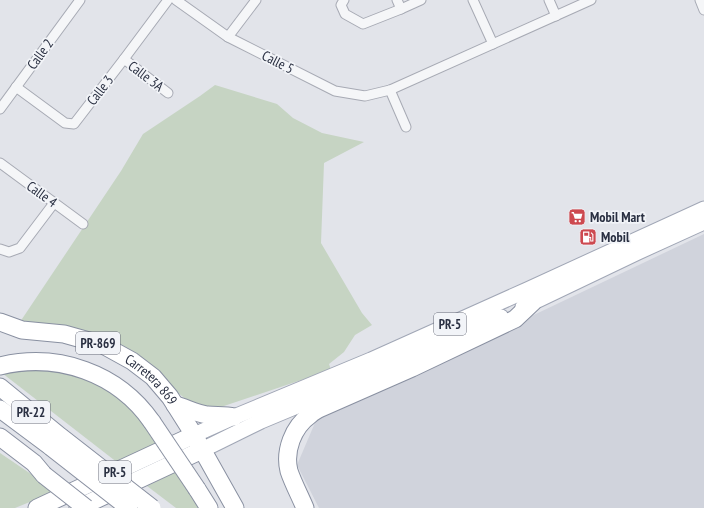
<svg xmlns="http://www.w3.org/2000/svg" width="704" height="508" viewBox="0 0 704 508" font-family="'PT Sans Narrow',sans-serif">
  <style>
    .built { fill: #d0d3dc }
    .green { fill: #c6d4c3 }
    .lines { fill: none; stroke-linecap: round; stroke-linejoin: round }
    .street-casing { stroke: #a7aab4; stroke-width: 11 }
    .primary-casing { stroke: #a1a7b6; stroke-width: 17 }
    .highway-casing { stroke: #8990a1; stroke-width: 19 }
    .street { stroke: #f5f6f8; stroke-width: 9 }
    .primary { stroke: #fff; stroke-width: 15 }
    .highway { stroke: #fff; stroke-width: 17 }
    .highway-bridge-casing { stroke: #8990a1; stroke-width: 19; stroke-linecap: butt }
    .highway-bridge { stroke: #fff; stroke-width: 17 }
    .labels { text-anchor: middle; dominant-baseline: central; stroke-width: 3.5; stroke-linejoin: round; paint-order: stroke }
    .shield { fill: #f2f4f8; stroke: #666b79; stroke-width: 1 }
    .shield-label { font-size: 13px; font-weight: bold; fill: #2a3042 }
    .street-label { font-size: 14px; fill: #2a3042; stroke: #f2f4f8 }
    .poi-label { font-size: 14px; font-weight: bold; fill: #2a3042; stroke: #f2f4f8; text-anchor: start }
  </style>
  <rect width="100%" height="100%" fill="#e2e4ea"/>
  <polygon class="built" points="704,234 704,508 319,508 297,465 317,418"/>
  <g class="green">
    <polygon points="215,85 277,104 293,118 322,133 364,142 324,163 321,243 362,313 372,325 355,335 344,352 329,364 331,370 221,407 210,407 192,404 173,389 161,373 136,353 118,344 84,331 56,324 20,322 121,171 143,134 200,96"/>
    <polygon points="29,367 66,370 120,395 160,444 118,463 2,373"/>
    <polygon points="0,453 31,474 52,493 15,508 0,508"/>
    <polygon points="177,471 203,508 176,508 147,486"/>
  </g>
  <g class="lines">
    <g class="street-casing">
      <g id="street">
        <polyline points="176,0 228,37 335,91 365,96 390,90 591,0"/>
        <polyline points="344,0 341,5 345,14 363,24 401,9 397,0"/>
        <polyline points="473,0 493,44"/>
        <polyline points="549,0 556,16"/>
        <polyline points="700,0 704,10"/>
        <polyline points="401,9 421,0"/>
        <polyline points="228,37 256,0"/>
        <polyline points="124,59 168,93"/>
        <polyline points="16,87 65,123 74,124 124,59 168,0"/>
        <polyline points="390,90 406,127"/>
        <polyline points="0,109 80,0"/>
        <polyline points="0,163 83,224"/>
        <polyline points="0,249 9,252 20,248 54,203"/>
      </g>
    </g>
    <g class="primary-casing">
      <g id="primary">
        <polyline points="523,307 638,252 704,222"/>
        <polyline points="194,435 234,417 371,360 527,290 704,209"/>
        <polyline points="202,450 261,421 376,373 501,317"/>
      </g>
    </g>
    <g class="highway-casing">
      <g id="highway">
        <path id="s1" d="M0,322L22,330L64,334L103,345L132,361L153,377L170,397L194,435L235,508"/>
        <path d="M0,366C58,352 118,373 152,422"/>
        <polyline points="0,387 61,437"/>
        <path d="M175,405C186,408 196,413 207,415C216,416 225,415 234,417"/>
        <polyline points="0,409 51,447"/>
        <polyline points="0,437 34,463 44,475"/>
        <polyline points="197,489 209,508"/>
        <polyline points="37,508 194,435"/>
        <polyline points="78,508 202,450"/>
        <path d="M305,508C300,496 293,483 289,471C284,451 293,427 310,415C313,412 317,410 321,408L412,368L515,319L533,302"/>
      </g>
    </g>
    <use href="#street" class="street"/>
    <use href="#primary" class="primary"/>
    <use href="#highway" class="highway"/>
    <g class="highway-bridge-casing">
      <g id="highway-bridge">
        <polyline points="152,422 197,489"/>
        <polyline points="61,437 152,508"/>
        <polyline points="51,447 129,508"/>
        <polyline points="44,475 86,508"/>
      </g>
    </g>
    <use href="#highway-bridge" class="highway-bridge"/>
  </g>
  <defs>
    <g id="supermarket-square" transform="scale(0.9)"><rect x="-9" y="-9" width="18" height="18" rx="4" fill="#cd4950" stroke="#f2f4f8"/><path d="M-6-5.5h2.5l.6 2H6L4.5 2H-2.5L-4.4-4H-6ZM-1.5 3.2a1.3 1.3 0 1 0 .1 0ZM3 3.2a1.3 1.3 0 1 0 .1 0Z" fill="#fff"/></g>
    <g id="fuel-square" transform="scale(0.9)"><rect x="-9" y="-9" width="18" height="18" rx="4" fill="#cd4950" stroke="#f2f4f8"/><path d="M-5.5-6h7V0h2V4h1.3V-2.5L3-4.5l.8-.8L6-3V5H2.5V1h-1V6h-7ZM-4.2-4.7v3.2H.2V-4.7Z" fill="#fff"/></g>
  </defs>
  <g fill-rule="evenodd">
    <use href="#supermarket-square" x="577" y="217"/>
    <use href="#fuel-square" x="588" y="237"/>
  </g>
  <g class="labels">
    <g class="shield">
      <rect x="434" y="313" width="32" height="22" rx="3"/>
      <rect x="76" y="332" width="44" height="22" rx="3"/>
      <rect x="12" y="401" width="38" height="22" rx="3"/>
      <rect x="99" y="461" width="32" height="22" rx="3"/>
    </g>
    <g class="shield-label">
      <text x="450" y="324">PR-5</text>
      <text x="98" y="343">PR-869</text>
      <text x="31" y="412">PR-22</text>
      <text x="115" y="472">PR-5</text>
    </g>
    <g class="street-label">
      <text transform="translate(40 54) rotate(-54)">Calle 2</text>
      <text transform="translate(278 62) rotate(27)">Calle 5</text>
      <text transform="translate(146 76) rotate(37)">Calle 3A</text>
      <text transform="translate(100 90) rotate(-52)">Calle 3</text>
      <text transform="translate(42 194) rotate(36)">Calle 4</text>
      <text stroke="none"><textPath href="#s1" startOffset="166">Carretera 869</textPath></text>
    </g>
    <g class="poi-label">
      <text x="590" y="217">Mobil Mart</text>
      <text x="601" y="237">Mobil</text>
    </g>
  </g>
</svg>
